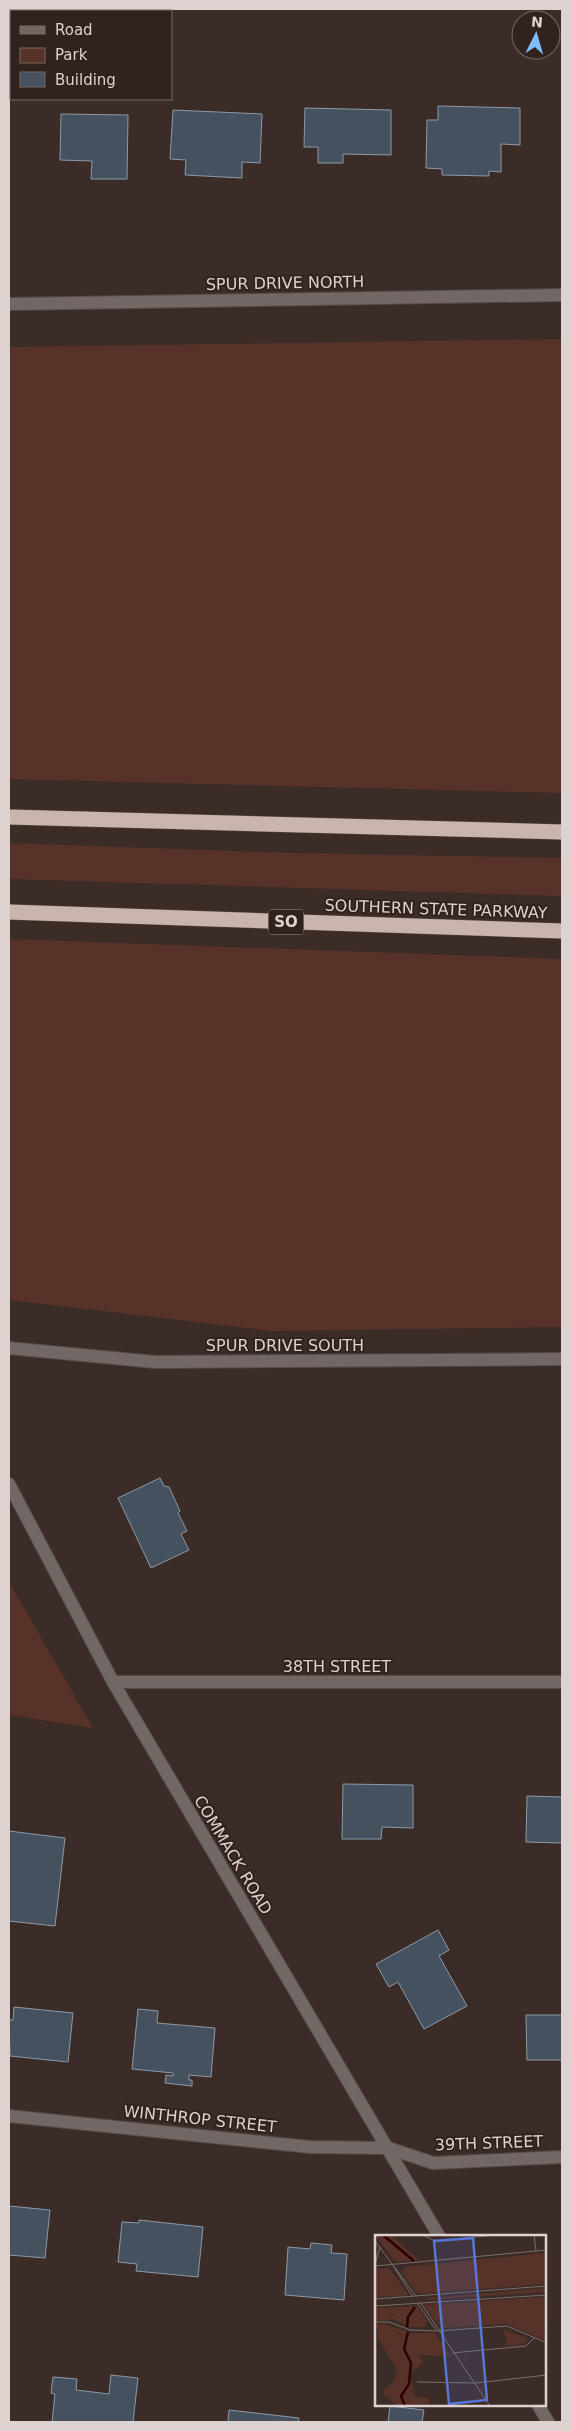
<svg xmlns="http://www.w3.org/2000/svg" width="571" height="2431" viewBox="0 0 571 2431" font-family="'DejaVu Sans',sans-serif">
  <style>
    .green { fill: #573228 }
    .building { fill: #45515e; stroke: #8c9aa7 }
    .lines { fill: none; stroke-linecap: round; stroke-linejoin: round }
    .minor-casing { stroke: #594a46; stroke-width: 14 }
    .highway-casing { stroke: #594a46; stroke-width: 16 }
    .minor { stroke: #716866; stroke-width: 12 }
    .highway { stroke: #c9b4af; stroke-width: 15 }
    .labels { text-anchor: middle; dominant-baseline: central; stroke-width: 4; stroke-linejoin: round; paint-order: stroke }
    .shield { fill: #32221e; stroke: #aa9d9a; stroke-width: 1 }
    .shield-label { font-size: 15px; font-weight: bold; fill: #ddd2cf }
    .street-label { font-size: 16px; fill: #ddd2cf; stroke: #32221e }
    .inset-river { fill: none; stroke: #2e0100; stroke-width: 2.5 }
    .inset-road { fill: none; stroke: #7c6e6b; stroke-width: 1 }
    .view { fill: #5776d5; fill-opacity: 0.15; stroke: #5776d5; stroke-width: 2.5 }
    .inset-edge { fill: none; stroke: #ddd2cf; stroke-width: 2.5 }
  </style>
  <rect width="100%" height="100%" fill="#3c2c28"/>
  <g class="green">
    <polygon points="562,339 562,793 9,779 9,347"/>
    <polygon points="9,843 293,853 562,858 562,896 9,879"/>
    <polygon points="9,939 562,959 562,1327 272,1331 9,1300"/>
    <polygon points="9,1582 93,1728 9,1715"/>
  </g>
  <g class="building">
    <polygon points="438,106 520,108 520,145 501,144 501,172 489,171 489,176 442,175 442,169 426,168 427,120 438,120"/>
    <polygon points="305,108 391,110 391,155 343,154 343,163 318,163 318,147 304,147"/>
    <polygon points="173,110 262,114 260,163 242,162 242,178 185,175 186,160 170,159"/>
    <polygon points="61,114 128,115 127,179 91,179 92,161 60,160"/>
    <polygon points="160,1478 164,1486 169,1487 180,1511 178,1513 187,1531 181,1534 189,1550 151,1568 118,1498"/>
    <polygon points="343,1784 413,1785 413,1828 382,1827 381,1839 342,1839"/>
    <polygon points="527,1796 562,1797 562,1843 526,1842"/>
    <polygon points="9,1831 65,1838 55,1926 9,1921"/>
    <polygon points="438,1930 449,1950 439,1956 467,2006 424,2029 398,1982 389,1987 376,1964"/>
    <polygon points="14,2007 73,2013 68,2062 10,2056 9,2020 13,2020"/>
    <polygon points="138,2009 158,2011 157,2023 215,2028 211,2077 189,2075 189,2080 192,2080 192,2086 165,2083 166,2075 173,2076 173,2073 132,2069"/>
    <polygon points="526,2015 562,2015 562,2060 527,2060"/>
    <polygon points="9,2206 50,2210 45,2258 9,2255"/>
    <polygon points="139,2220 203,2227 198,2277 136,2271 137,2264 118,2262 122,2222 139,2223"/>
    <polygon points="311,2243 332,2245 331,2253 347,2254 344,2300 285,2295 288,2247 310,2249"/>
    <polygon points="111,2375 138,2378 133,2422 52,2422 55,2394 51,2393 53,2377 77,2379 76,2390 109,2394"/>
    <polygon points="390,2406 424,2410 422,2422 388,2422"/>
    <polygon points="229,2410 299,2418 298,2422 228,2422"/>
  </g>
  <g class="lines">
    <g class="minor-casing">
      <g id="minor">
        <polyline points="9,304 562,295"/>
        <polyline points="9,1348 155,1362 562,1359"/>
        <polyline points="9,1484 113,1682 439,2236"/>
        <polyline points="113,1682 562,1682"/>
        <polyline points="9,2116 310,2147 388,2148 433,2163 562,2157"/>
        <polyline points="538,2405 548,2422"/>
      </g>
    </g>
    <g class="highway-casing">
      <g id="highway">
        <polyline points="9,817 562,832"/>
        <polyline points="9,912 562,931"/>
      </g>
    </g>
    <use href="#minor" class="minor"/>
    <use href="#highway" class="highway"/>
  </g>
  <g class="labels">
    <rect class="shield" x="268.5" y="909.5" width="35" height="25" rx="4"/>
    <g class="shield-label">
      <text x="286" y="922">SO</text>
    </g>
    <g class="street-label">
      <text transform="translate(285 283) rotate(-1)">SPUR DRIVE NORTH</text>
      <text transform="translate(436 909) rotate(2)">SOUTHERN STATE PARKWAY</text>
      <text x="285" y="1345">SPUR DRIVE SOUTH</text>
      <text x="337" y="1666">38TH STREET</text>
      <text transform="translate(233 1855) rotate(59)">COMMACK ROAD</text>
      <text transform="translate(200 2119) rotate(6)">WINTHROP STREET</text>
      <text transform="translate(489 2143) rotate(-2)">39TH STREET</text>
    </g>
  </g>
  <g transform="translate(375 2235)">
    <rect width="171" height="171" fill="#3c2c28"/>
    <path d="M0,0H16L44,25L20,27ZM171,18V49L42,59L27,37L30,32ZM14,33L34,60L0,62V34ZM171,53V57L52,65V63ZM171,62L169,105L132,89L66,93L48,70ZM42,71L52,87L50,92H35L18,84L0,86V73ZM9,89L36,98H60L76,121L42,120L48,124L47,129L35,138L40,162L53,163L55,171H21L9,160V155L19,147L22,134L2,102L4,98L0,90ZM129,95L152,103V107L148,110L132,111Z" fill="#573228"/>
    <path class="inset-river" d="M8,0L39,26M32,92L33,82L40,72M30,171L26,161L34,149L36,128L29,114L33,97"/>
    <path class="inset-road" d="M48,0L60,6L121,0M159,0L161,16M0,6L41,61M0,30L5,12M0,31L172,15M19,32L38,62M0,64L172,51M45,67L115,171M42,68L61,95M0,71L172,60M0,87H14L35,95L63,96L132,91L172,108M77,118L151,111L159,103M42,147L101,148L172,140"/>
    <path class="view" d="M98,3L112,165L74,169L59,6Z"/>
    <rect width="171" height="171" class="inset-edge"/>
  </g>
  <rect width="571" height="2431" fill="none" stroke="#ddd2cf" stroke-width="20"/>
  <rect x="10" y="10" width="162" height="90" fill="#32221e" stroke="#766865"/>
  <rect x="20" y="26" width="25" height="8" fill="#716866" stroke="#766865"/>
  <text x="55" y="35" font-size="15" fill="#ddd2cf">Road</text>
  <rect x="20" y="48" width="25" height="15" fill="#573228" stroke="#766865"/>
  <text x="55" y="60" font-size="15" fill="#ddd2cf">Park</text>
  <rect x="20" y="72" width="25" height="15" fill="#45515e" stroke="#766865"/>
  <text x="55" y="85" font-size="15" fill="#ddd2cf">Building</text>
  <g transform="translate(536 35) rotate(5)"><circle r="24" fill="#32221e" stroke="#766865"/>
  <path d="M0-4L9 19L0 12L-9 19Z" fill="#7fbdfa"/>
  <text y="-8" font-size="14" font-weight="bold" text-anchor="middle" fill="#ddd2cf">N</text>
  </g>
</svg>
